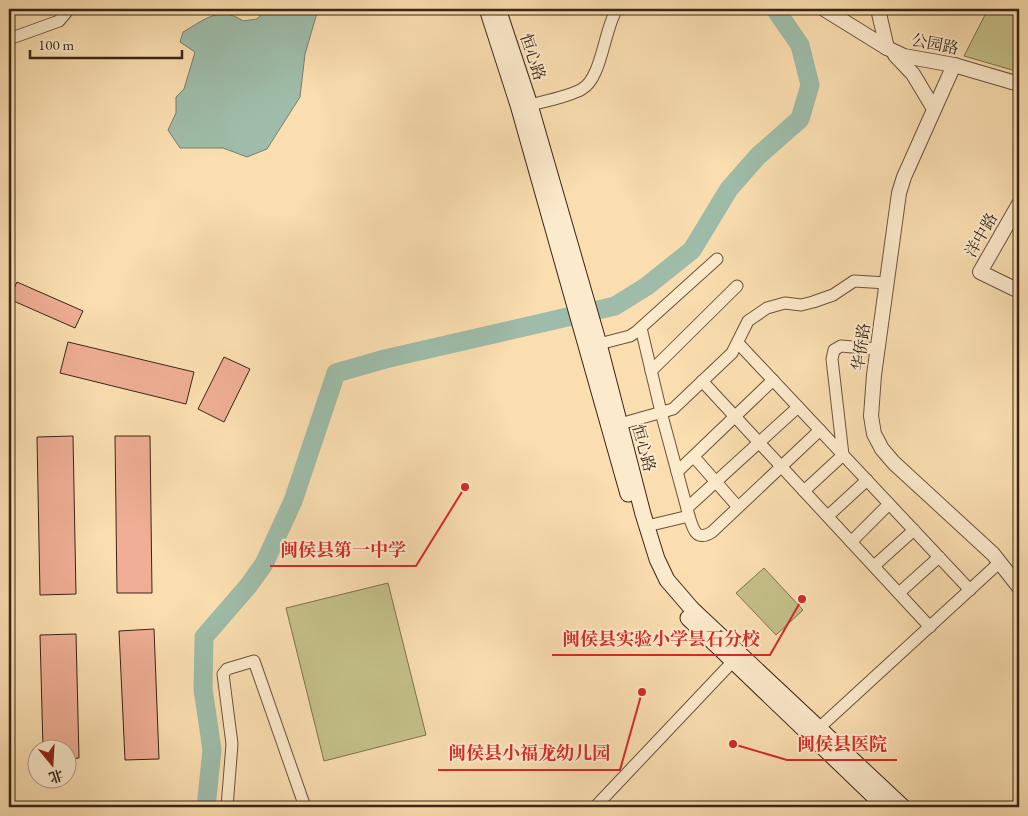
<svg xmlns="http://www.w3.org/2000/svg" width="1028" height="816" viewBox="0 0 1028 816" font-family="'EB Garamond','Noto Serif SC',serif">
  <style>
    .green { fill: #c4c087; stroke: #7f724e }
    .water { fill: #9ebca9; stroke: #76806e }
    .lines { fill: none; stroke-linecap: round; stroke-linejoin: round }
    .river { stroke: #9ebca9; stroke-width: 19 }
    .building { fill: #efae95; stroke: #3a2516 }
    .minor-casing { stroke: #6a533c; stroke-width: 13 }
    .tertiary-casing { stroke: #6a533c; stroke-width: 16 }
    .secondary-casing { stroke: #3a2516; stroke-width: 17 }
    .minor { stroke: #fceacc; stroke-width: 11 }
    .tertiary { stroke: #fceacc; stroke-width: 14 }
    .secondary { stroke: #fceacc; stroke-width: 15 }
    .labels { text-anchor: middle; dominant-baseline: central; stroke-width: 4; stroke-linejoin: round; paint-order: stroke }
    .street-label { font-size: 16px; fill: #3a2516; stroke: #fceacc }
    .leader { fill: none; stroke: #d62828; stroke-width: 2 }
    .callout-dot { fill: #d62828; stroke: #fceacc; stroke-width: 2 }
    .callout-label { font-size: 18px; text-anchor: middle; font-weight: bold; fill: #d62828; stroke: #fceacc; stroke-width: 4; stroke-linejoin: round; paint-order: stroke }
  </style>
  <rect width="100%" height="100%" fill="#fadeb0"/>
  <filter id="stains"><feTurbulence type="fractalNoise" baseFrequency=".004" numOctaves="4"/><feColorMatrix values="0 0 0 0 .2 0 0 0 0 .09 0 0 0 0 .02 0 0 0 .5 -.17"/></filter>
  <radialGradient id="worn" r=".72"><stop offset=".6" stop-color="#630" stop-opacity="0"/><stop offset="1" stop-color="#630" stop-opacity=".3"/></radialGradient>
  <g class="green">
    <polygon points="988,9 1019,9 1019,72 964,56"/>
    <polygon points="764,568 803,610 776,635 736,593"/>
    <polygon points="388,583 426,735 324,761 286,608"/>
  </g>
  <path class="water" d="M266,9H313L317,13L305,54L300,97L267,149L247,157L223,148H180L168,130L176,113V97L184,89L195,52L180,42L183,32C204,20 220,5 243,21L257,19Z"/>
  <g class="lines">
    <polyline class="river" points="206,807 212,750 203,689 204,637 249,585 264,564 293,501 336,373 385,359 615,306 647,286 692,250 729,189 758,156 800,119 810,85 800,45 775,9"/>
  </g>
  <g class="building">
    <polygon points="17,282 83,311 75,328 9,299"/>
    <polygon points="68,342 194,372 186,404 60,373"/>
    <polygon points="224,357 250,369 224,422 198,409"/>
    <polygon points="73,436 76,594 40,595 37,437"/>
    <polygon points="115,436 150,436 152,593 117,593"/>
    <polygon points="154,629 159,759 125,760 119,631"/>
    <polygon points="76,634 79,758 68,759 68,748 43,748 40,635"/>
  </g>
  <g class="lines">
    <g class="minor-casing">
      <g id="minor">
        <polyline points="9,39 59,21 69,9"/>
        <path d="M530,105C545,101 568,97 582,89C602,78 604,29 617,9"/>
        <path d="M641,328L661,412L689,516C693,529 696,542 712,532L820,430"/>
        <polyline points="738,343 970,590"/>
        <polyline points="599,344 630,336 636,332 717,259"/>
        <polyline points="651,371 737,286"/>
        <polyline points="702,381 930,627"/>
        <polyline points="620,424 673,409 732,353 748,321 767,308 785,303 801,305 813,302 833,295 854,281 887,283"/>
        <polyline points="694,457 738,507"/>
        <polyline points="677,472 773,380"/>
        <polyline points="804,491 843,455 832,359 834,350 841,346 877,349"/>
        <polyline points="687,508 798,407"/>
        <polyline points="828,516 867,480"/>
        <polyline points="647,526 689,516"/>
        <polyline points="851,542 889,504"/>
        <polyline points="874,566 914,530"/>
        <polyline points="899,593 939,557"/>
        <polyline points="819,728 1000,562"/>
        <polyline points="227,807 232,744 223,674 227,669 254,661 305,807"/>
        <polyline points="595,807 738,656"/>
      </g>
    </g>
    <g class="tertiary-casing">
      <g id="tertiary">
        <polyline points="824,9 887,48 904,56 954,65 1019,84"/>
        <polyline points="878,9 887,48"/>
        <polyline points="895,55 913,74 934,109"/>
        <polyline points="954,65 904,177 899,193 874,375 871,416 874,434 882,449 894,463 993,554 1019,587"/>
        <polyline points="1019,204 980,272 1019,291"/>
      </g>
    </g>
    <g class="secondary-casing">
      <g id="secondary">
        <polyline points="487,9 518,105 628,494"/>
        <polyline points="498,9 530,105 599,344 643,514 657,559 667,580 692,609 903,807"/>
        <polyline points="688,618 885,807"/>
      </g>
    </g>
    <use href="#minor" class="minor"/>
    <use href="#tertiary" class="tertiary"/>
    <use href="#secondary" class="secondary"/>
  </g>
  <g class="labels">
    <g class="street-label">
      <text transform="translate(935 44) rotate(11)">公园路</text>
      <text transform="translate(533 57) rotate(72)">恒心路</text>
      <text transform="translate(981 235) rotate(-60)">洋中路</text>
      <text transform="translate(861 347) rotate(-82)">华侨路</text>
      <text transform="translate(644 448) rotate(75)">恒心路</text>
    </g>
  </g>
  <path class="leader" d="M465 487L416 566H270M802 599L770 655H552M733 744L787 760H897M642 692L620 770H438"/>
  <g class="callout-dot">
    <circle cx="465" cy="487" r="5"/>
    <circle cx="802" cy="599" r="5"/>
    <circle cx="733" cy="744" r="5"/>
    <circle cx="642" cy="692" r="5"/>
  </g>
  <g class="callout-label">
    <text x="343" y="556">闽侯县第一中学</text>
    <text x="661" y="645">闽侯县实验小学昙石分校</text>
    <text x="842" y="750">闽侯县医院</text>
    <text x="529" y="759">闽侯县小福龙幼儿园</text>
  </g>
  <rect width="1028" height="816" fill="none" stroke="#fadeb0" stroke-width="30"/>
  <rect x="10" y="10" width="1008" height="796" fill="none" stroke="#3a2516" stroke-width="2.5"/>
  <rect x="15" y="15" width="998" height="786" fill="none" stroke="#3a2516"/>
  <g transform="translate(52 764) rotate(162)"><circle r="24" fill="#fceacc" stroke="#ae9b83"/>
  <path d="M0-4L9 19L0 12L-9 19Z" fill="#8f2418"/>
  <text y="-8" font-size="14" font-weight="bold" text-anchor="middle" fill="#3a2516">北</text>
  </g>
  <path d="M30 50v8h152v-8" fill="none" stroke="#3a2516" stroke-width="2.5"/>
  <text x="38" y="50" font-size="15" fill="#3a2516" stroke="#fceacc" stroke-width="4" paint-order="stroke">100 m</text>
  <rect width="100%" height="100%" filter="url(#stains)"/>
  <rect width="100%" height="100%" fill="url(#worn)"/>
</svg>
